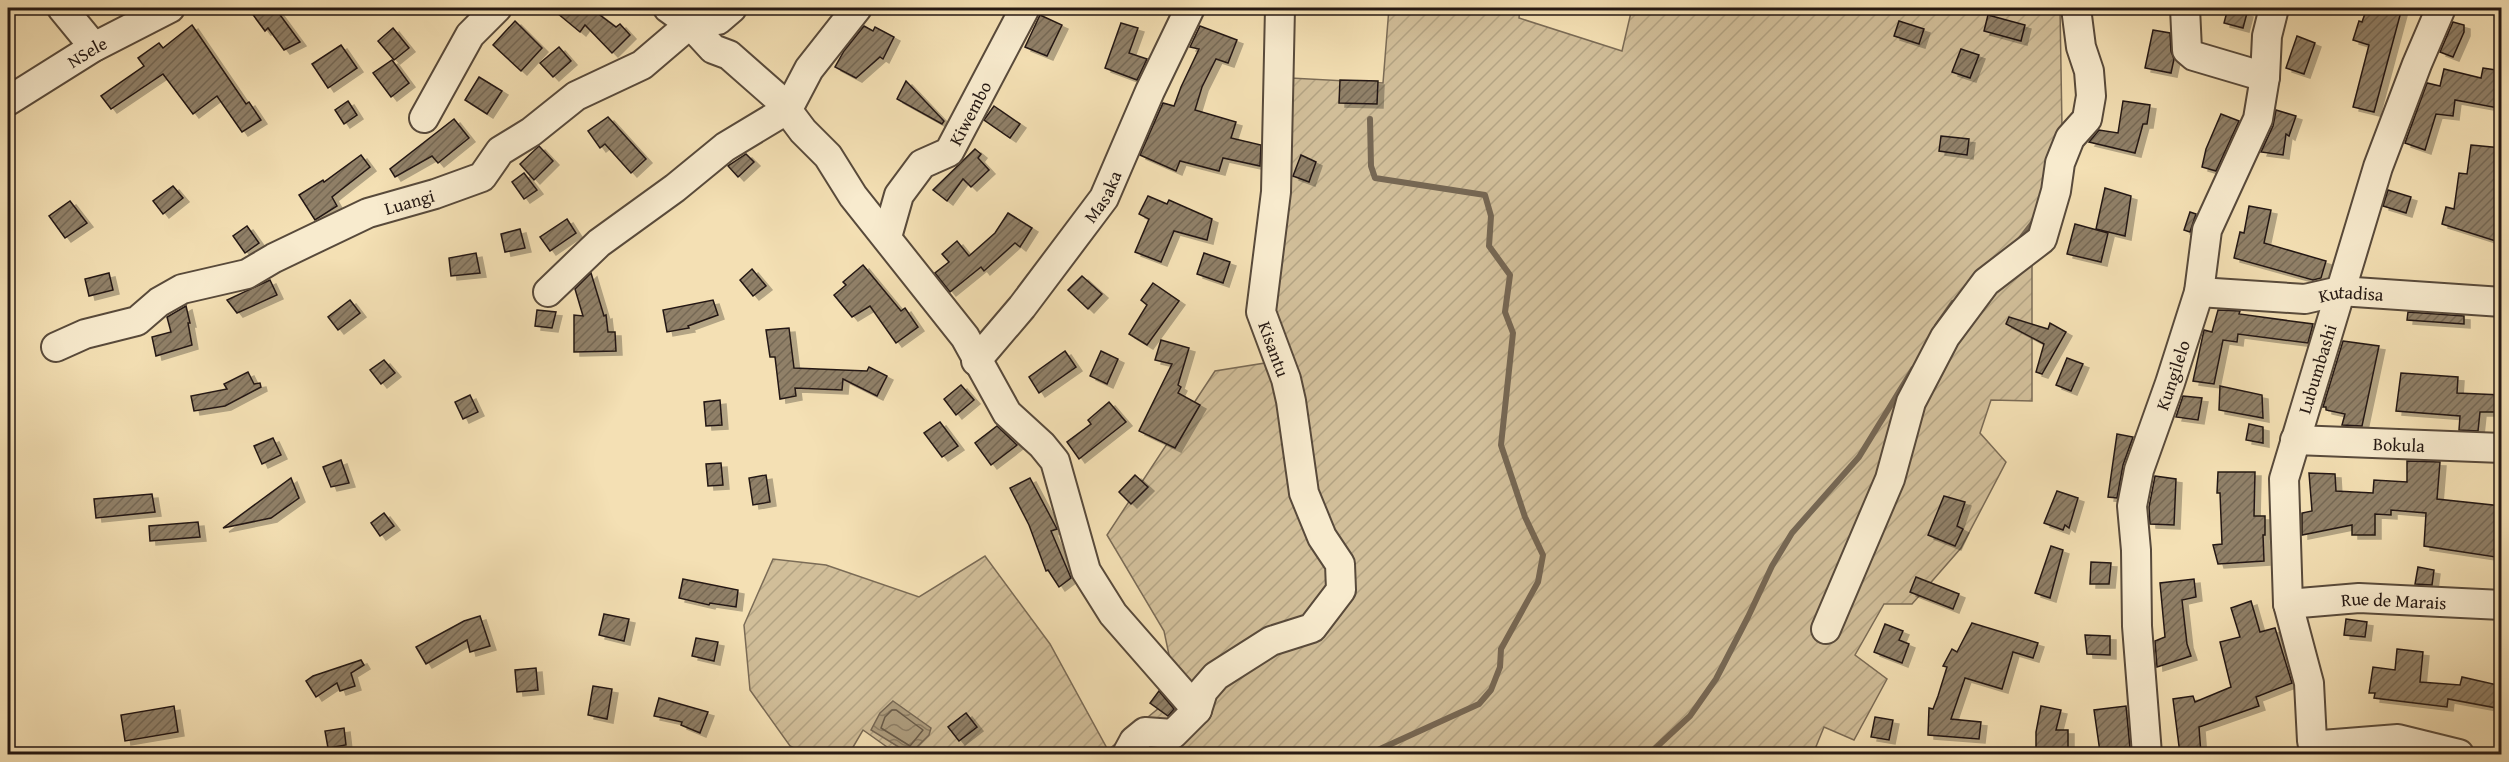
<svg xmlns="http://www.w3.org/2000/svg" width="2509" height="762" viewBox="0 0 2509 762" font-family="'Gentium Book Plus',serif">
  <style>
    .garden { fill: url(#garden-furrows); stroke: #7a6b56; stroke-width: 1.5 }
    .water { fill: url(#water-waves); stroke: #766753; stroke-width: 1.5 }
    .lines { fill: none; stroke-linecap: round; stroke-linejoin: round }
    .shore { stroke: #685a48; stroke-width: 1.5 }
    .stream { stroke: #766753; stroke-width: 6 }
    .building { fill: url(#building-hatch); stroke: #241813; stroke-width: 1.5; filter: url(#shadow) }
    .minor-casing { stroke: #584a3b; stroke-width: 32 }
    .minor { stroke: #f8ebce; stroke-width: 28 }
    .labels { text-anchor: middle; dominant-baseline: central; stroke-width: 5; stroke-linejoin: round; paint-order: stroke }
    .street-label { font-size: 18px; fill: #241813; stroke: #f8ebce }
  </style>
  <defs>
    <pattern id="garden-furrows" width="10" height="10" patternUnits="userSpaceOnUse" patternTransform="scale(1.5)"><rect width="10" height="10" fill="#d1be99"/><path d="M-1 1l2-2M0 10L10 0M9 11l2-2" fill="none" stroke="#b3a383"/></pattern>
    <pattern id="water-waves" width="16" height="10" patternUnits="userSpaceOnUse" patternTransform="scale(1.5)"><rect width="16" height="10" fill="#ad9c7d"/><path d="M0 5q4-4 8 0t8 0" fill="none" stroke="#8d7e65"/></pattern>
    <pattern id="building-hatch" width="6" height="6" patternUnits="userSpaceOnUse" patternTransform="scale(1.5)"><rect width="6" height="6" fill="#908067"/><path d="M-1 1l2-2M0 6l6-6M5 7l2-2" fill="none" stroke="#756854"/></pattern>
    <filter id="shadow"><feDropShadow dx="6" dy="4" stdDeviation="0" flood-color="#0004"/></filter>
  </defs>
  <rect width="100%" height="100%" fill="#f4e0b4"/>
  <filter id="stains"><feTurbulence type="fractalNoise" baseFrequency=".00333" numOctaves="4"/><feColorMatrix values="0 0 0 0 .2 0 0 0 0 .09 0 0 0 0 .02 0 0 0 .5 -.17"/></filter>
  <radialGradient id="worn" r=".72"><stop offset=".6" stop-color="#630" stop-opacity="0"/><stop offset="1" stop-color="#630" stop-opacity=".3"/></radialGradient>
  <polygon class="garden" points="1389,8 1520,8 1519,18 1622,51 1632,8 2060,8 2062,128 2032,264 2032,401 1991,400 1980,433 2006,462 1961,548 1912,604 1884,604 1855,655 1887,679 1854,740 1824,727 1813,754 897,754 863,730 849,754 806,754 790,746 750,690 744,625 773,559 826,565 919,597 985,556 1050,644 1108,750 1177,693 1164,631 1107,535 1215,371 1271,362 1291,78 1383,83"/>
  <polygon class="water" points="893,701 931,728 929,735 910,754 871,730 880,713"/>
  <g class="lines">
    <polygon class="shore" points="892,710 896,710 923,730 910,746 881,728 885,717"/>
    <g class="stream">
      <polyline points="2019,241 2035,220"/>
      <polyline points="1937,326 1953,303"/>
      <polyline points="1369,754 1479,704 1491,690 1500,667 1501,649 1538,582 1543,555 1525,517 1501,445 1513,333 1505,312 1510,275 1489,246 1491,216 1485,195 1375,178 1371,166 1370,119"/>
      <polyline points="1649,754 1690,716 1716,679 1748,617 1772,566 1792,533 1859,457 1913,369"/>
    </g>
  </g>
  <g class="building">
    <polygon points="248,8 275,8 300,42 284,50 268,28 265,31"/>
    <polygon points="551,8 599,8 596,12 616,27 620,24 630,35 612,53 585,25 580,32"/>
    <polygon points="2228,8 2247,13 2243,28 2224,23"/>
    <polygon points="2367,8 2402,8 2374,112 2353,107 2369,45 2353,40 2359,21 2362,22"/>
    <polygon points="1040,15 1062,25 1047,56 1025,47"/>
    <polygon points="1988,15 2025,25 2021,41 1984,31"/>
    <polygon points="515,21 542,48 521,71 493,45"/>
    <polygon points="1899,21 1924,29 1919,44 1894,36"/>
    <polygon points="2453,22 2464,25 2464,32 2453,57 2440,52"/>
    <polygon points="1121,23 1138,28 1129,53 1147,59 1137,80 1105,68"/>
    <polygon points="192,25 246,104 249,102 261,120 242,132 217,96 193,114 163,74 111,109 101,96 144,66 138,58 159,43 163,48"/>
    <polygon points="864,26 873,31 875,27 894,37 883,59 880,57 856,78 835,67 844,51"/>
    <polygon points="1200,26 1237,40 1228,63 1216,59 1202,87 1195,110 1236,122 1231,138 1261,145 1260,166 1223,158 1219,171 1180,161 1176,171 1140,155 1163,103 1174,106 1181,87 1199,49 1190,47"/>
    <polygon points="393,28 409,48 394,60 378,41"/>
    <polygon points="2153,30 2170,33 2171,51 2174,59 2171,73 2145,68"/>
    <polygon points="2297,36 2315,43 2304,74 2286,68"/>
    <polygon points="341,45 357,68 328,88 312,64"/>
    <polygon points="559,47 571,61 553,77 540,63"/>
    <polygon points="1961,49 1979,55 1970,78 1952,72"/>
    <polygon points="392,60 409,83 391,97 373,73"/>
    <polygon points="2483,68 2502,71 2502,93 2498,108 2455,100 2453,116 2436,114 2425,150 2405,143 2427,83 2440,86 2444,69 2481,78"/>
    <polygon points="479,77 502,91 487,114 465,100"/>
    <polygon points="1340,80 1378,81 1377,104 1339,103"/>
    <polygon points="906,81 944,121 942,124 897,99"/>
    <polygon points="348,101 357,115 344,124 335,110"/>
    <polygon points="2123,101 2150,105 2147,124 2143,124 2135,153 2089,142 2099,130 2118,133"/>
    <polygon points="994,106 1020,124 1010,138 984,120"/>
    <polygon points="2276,110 2296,116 2289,136 2286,134 2283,155 2261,152 2273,126"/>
    <polygon points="2221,114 2239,121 2216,171 2202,167 2206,149"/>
    <polygon points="608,117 646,159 631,173 605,144 600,148 588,131"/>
    <polygon points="454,119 469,138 438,163 432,156 395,177 390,169"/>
    <polygon points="1941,136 1969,139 1967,155 1939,151"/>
    <polygon points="2471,145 2502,148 2502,243 2442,224 2446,207 2454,209 2459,173 2467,174"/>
    <polygon points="539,146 553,161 534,180 520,164"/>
    <polygon points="975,149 981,154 978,158 989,170 971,187 963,179 947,201 933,190"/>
    <polygon points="746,154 754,162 738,177 728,166"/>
    <polygon points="361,155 370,167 332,197 337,206 315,220 299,195 323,180 324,182"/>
    <polygon points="1301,155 1316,162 1309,182 1293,176"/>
    <polygon points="524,173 537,190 524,199 512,182"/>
    <polygon points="173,186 183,198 163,214 153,201"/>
    <polygon points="2105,188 2131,196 2125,236 2096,229"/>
    <polygon points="2388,190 2411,197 2406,213 2383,206"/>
    <polygon points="1148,196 1167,204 1169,200 1212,219 1207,240 1174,231 1161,262 1135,252 1149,219 1139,214"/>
    <polygon points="70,201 87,223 65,238 49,216"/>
    <polygon points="2249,206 2271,210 2264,243 2326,261 2321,278 2313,280 2234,258 2240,232 2244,233"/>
    <polygon points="2190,212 2196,214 2190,232 2184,230"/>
    <polygon points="1008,213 1032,228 1020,247 1015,243 984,271 981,267 950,292 935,273 949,262 942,254 957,241 969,256 995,233"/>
    <polygon points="567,219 576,233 550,251 540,237"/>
    <polygon points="2075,224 2108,233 2101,262 2067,254"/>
    <polygon points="247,226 259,243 245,253 233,236"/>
    <polygon points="520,229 525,248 505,252 501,234"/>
    <polygon points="476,253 480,273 451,276 449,258"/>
    <polygon points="1204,253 1230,262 1223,283 1197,274"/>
    <polygon points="863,265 901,311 905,308 918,327 896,343 870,306 852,317 834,295 846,285 843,282"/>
    <polygon points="752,269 766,286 753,296 740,280"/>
    <polygon points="109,273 113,290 89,296 85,279"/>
    <polygon points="591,273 604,316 606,315 608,332 615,332 616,351 574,352 574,315 583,316 575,289"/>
    <polygon points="1082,276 1102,294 1088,309 1068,290"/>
    <polygon points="270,280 277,295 237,313 227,300"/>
    <polygon points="1153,283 1179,301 1147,345 1129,334 1147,305 1141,300"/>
    <polygon points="350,300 360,313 338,330 328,317"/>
    <polygon points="713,300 718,315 688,326 689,328 667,332 663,310"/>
    <polygon points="186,306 190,323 188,323 192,345 156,356 152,337 171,332 167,317"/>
    <polygon points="537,310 556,312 552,328 535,326"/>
    <polygon points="2218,310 2240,311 2239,314 2313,324 2308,343 2238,334 2237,342 2223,340 2214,384 2193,381 2204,330 2212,332"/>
    <polygon points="2408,312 2464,316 2464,324 2407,320"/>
    <polygon points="2009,317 2048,329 2050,323 2066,332 2042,374 2036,372 2044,344 2006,324"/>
    <polygon points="789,328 794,368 867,371 869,367 887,376 877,396 843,379 842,390 795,388 796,396 780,399 775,357 770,357 766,330"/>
    <polygon points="1161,340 1189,348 1178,385 1181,387 1178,393 1200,405 1175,448 1139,431 1172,364 1155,360"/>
    <polygon points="2343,341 2379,346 2362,426 2342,425 2345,414 2326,410 2326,407 2323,407"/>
    <polygon points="1065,351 1076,367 1039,393 1029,377"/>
    <polygon points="1101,351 1118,359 1107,384 1090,376"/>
    <polygon points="2067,358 2083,364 2071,391 2056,385"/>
    <polygon points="384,360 395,373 381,384 370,370"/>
    <polygon points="248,372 254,384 260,383 261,387 225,406 194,411 191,396 227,389 224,384"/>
    <polygon points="2401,373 2458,377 2457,393 2502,395 2502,412 2480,412 2478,431 2459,430 2460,416 2396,411"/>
    <polygon points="961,385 974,400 956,415 944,399"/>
    <polygon points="2220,386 2262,395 2263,418 2219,410"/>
    <polygon points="470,395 478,412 463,419 455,402"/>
    <polygon points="2183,396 2202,398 2198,420 2176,417"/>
    <polygon points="720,400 722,425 706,426 704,402"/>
    <polygon points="1109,402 1126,422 1079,459 1067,442 1091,424 1088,420"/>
    <polygon points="940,422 958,446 942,457 924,433"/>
    <polygon points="2249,424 2263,427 2263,443 2246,440"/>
    <polygon points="997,426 1017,445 991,465 975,443"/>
    <polygon points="2117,434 2133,437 2123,465 2117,498 2108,497"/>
    <polygon points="273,438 281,455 262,464 254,446"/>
    <polygon points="341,460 349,483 331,487 323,467"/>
    <polygon points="2407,461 2440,462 2437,499 2502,506 2502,558 2424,546 2426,513 2391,510 2391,515 2375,514 2375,535 2352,535 2352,525 2302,535 2302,513 2312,511 2309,473 2335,474 2336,491 2373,493 2374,480 2407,482"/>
    <polygon points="721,463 723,485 708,486 706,464"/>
    <polygon points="2218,472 2255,472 2254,516 2265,516 2265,535 2263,535 2264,561 2218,564 2213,545 2222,544 2220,493 2217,493"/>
    <polygon points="766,475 770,502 753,505 749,478"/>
    <polygon points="1135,475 1148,487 1131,504 1119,492"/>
    <polygon points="2155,476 2176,479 2174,525 2150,524 2149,507"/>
    <polygon points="291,478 299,498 271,518 223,528"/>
    <polygon points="1030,478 1057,529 1051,531 1071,578 1059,587 1048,570 1046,571 1029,525 1010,488"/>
    <polygon points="2057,491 2078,498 2069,528 2065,525 2063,530 2044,523"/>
    <polygon points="152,494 155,512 96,518 94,499"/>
    <polygon points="1944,496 1965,502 1957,526 1963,529 1955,546 1928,535"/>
    <polygon points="384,513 394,526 380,536 371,523"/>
    <polygon points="198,522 200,537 150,541 149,526"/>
    <polygon points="2051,546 2063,550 2050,598 2035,593"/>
    <polygon points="2091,562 2111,563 2109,584 2090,584"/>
    <polygon points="2418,567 2434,570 2432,585 2415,584"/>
    <polygon points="1916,577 1959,594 1953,609 1910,592"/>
    <polygon points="683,579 738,590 736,607 710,603 709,605 679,598"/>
    <polygon points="2194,579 2196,597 2182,600 2187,644 2191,656 2157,667 2155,641 2165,637 2160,583"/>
    <polygon points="2251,601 2260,632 2275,628 2292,683 2256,697 2259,706 2199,727 2201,754 2180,754 2173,699 2193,696 2195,702 2231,687 2220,642 2240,637 2231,608"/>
    <polygon points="604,614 629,619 624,641 599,635"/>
    <polygon points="480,616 490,646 470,652 467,640 426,664 416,647 464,621"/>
    <polygon points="2346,619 2367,622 2365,637 2344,635"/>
    <polygon points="1972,623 2038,643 2033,658 2013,652 2002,689 1965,678 1951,719 1981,722 1979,739 1928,735 1929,708 1933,709 1938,696 1947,667 1943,666 1952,649 1957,652"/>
    <polygon points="1885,624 1903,631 1899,640 1909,644 1902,663 1874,652"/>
    <polygon points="2085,635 2110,636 2110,655 2087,654"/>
    <polygon points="696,638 718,642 714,661 692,656"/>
    <polygon points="2397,649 2423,652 2420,682 2460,685 2462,677 2502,686 2502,709 2448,699 2447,707 2374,698 2375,693 2369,693 2373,667 2395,670"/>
    <polygon points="361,660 364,665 351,673 355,686 340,691 337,683 316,697 306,681 313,676"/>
    <polygon points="536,668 538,690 517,692 515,670"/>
    <polygon points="593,686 612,689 607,719 588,715"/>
    <polygon points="1159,691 1174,709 1168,716 1150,703"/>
    <polygon points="659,698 708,712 700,733 681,725 682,722 654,716"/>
    <polygon points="174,706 178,732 125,741 121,715"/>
    <polygon points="2041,706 2061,710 2056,730 2068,730 2068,749 2036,749 2036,732"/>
    <polygon points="2126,706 2130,748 2100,752 2094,710"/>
    <polygon points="966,713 977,727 959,741 948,727"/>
    <polygon points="1875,717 1893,720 1889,740 1871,737"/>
    <polygon points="344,728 346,745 328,748 325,731"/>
  </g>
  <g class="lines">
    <g class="minor-casing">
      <g id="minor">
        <polyline points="62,8 94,47"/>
        <polyline points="668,8 690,24 713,49 729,55 779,99 803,131 828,156 853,196 965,337 1007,413 1042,445 1055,461 1086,571 1113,614 1197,710"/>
        <polyline points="2185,8 2187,50 2194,56 2265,77"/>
        <polyline points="2441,8 2417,64 2378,167 2284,479 2288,604 2309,683 2312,741 2322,745 2398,739 2459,754"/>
        <path id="s1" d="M8,101L94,47L170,8"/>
        <polyline points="424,118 470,35 497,8"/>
        <path id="s2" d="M887,237L899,195L922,164L949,152L1025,8"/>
        <polyline points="548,292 599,243 675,188 725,147 788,109 809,69 857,8"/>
        <path id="s3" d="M2199,292L2305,299L2340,291L2502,302"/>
        <path id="s4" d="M56,347L85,334L137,321L159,302L182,289L247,274L274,258L368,213L435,194L482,177L500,151L531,132L576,96L642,65L690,24L718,20L732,8"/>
        <path id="s5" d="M976,361L1022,307L1104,198L1150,91L1190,8"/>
        <path id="s6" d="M2295,440L2502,448"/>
        <path id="s7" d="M2288,604L2359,598L2502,605"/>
        <polyline points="1826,629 1890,479 1911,402 1945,337 1986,282 2042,239 2056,191 2060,163 2070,138 2087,119 2091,96 2089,71 2081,47 2076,8"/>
        <polyline points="1127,754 1134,741 1145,732 1173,734 1197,710 1203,691 1216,676 1271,641 1312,628 1341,590 1340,564 1322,537 1304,493 1291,401 1286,379 1261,312 1276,192 1280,8"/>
        <path id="s8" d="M2147,754L2137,626L2136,550L2132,506L2139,470L2170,383L2199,292L2207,230L2258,119L2265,77L2267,36L2274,8"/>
      </g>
    </g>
    <use href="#minor" class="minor"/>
  </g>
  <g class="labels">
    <g class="street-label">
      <text stroke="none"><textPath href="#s1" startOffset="93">NSele</textPath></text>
      <text stroke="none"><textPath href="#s2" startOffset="156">Kiwembo</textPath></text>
      <text stroke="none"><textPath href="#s5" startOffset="208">Masaka</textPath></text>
      <text stroke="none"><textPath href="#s4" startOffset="386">Luangi</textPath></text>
      <text stroke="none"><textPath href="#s3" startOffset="153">Kutadisa</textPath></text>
      <text transform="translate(1274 349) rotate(70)">Kisantu</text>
      <text transform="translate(2317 369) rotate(-73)">Lubumbashi</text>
      <text stroke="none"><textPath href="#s8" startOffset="386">Kungilelo</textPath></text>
      <text stroke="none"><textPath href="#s6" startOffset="104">Bokula</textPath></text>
      <text stroke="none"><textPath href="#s7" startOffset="106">Rue de Marais</textPath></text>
    </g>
  </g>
  <rect width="2509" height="762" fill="none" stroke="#f4e0b4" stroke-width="30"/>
  <rect x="9" y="9" width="2491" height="744" fill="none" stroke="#241813" stroke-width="3"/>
  <rect x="15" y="15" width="2479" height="732" fill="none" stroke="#241813" stroke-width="1.5"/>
  <rect width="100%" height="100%" filter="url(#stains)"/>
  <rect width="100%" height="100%" fill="url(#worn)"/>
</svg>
